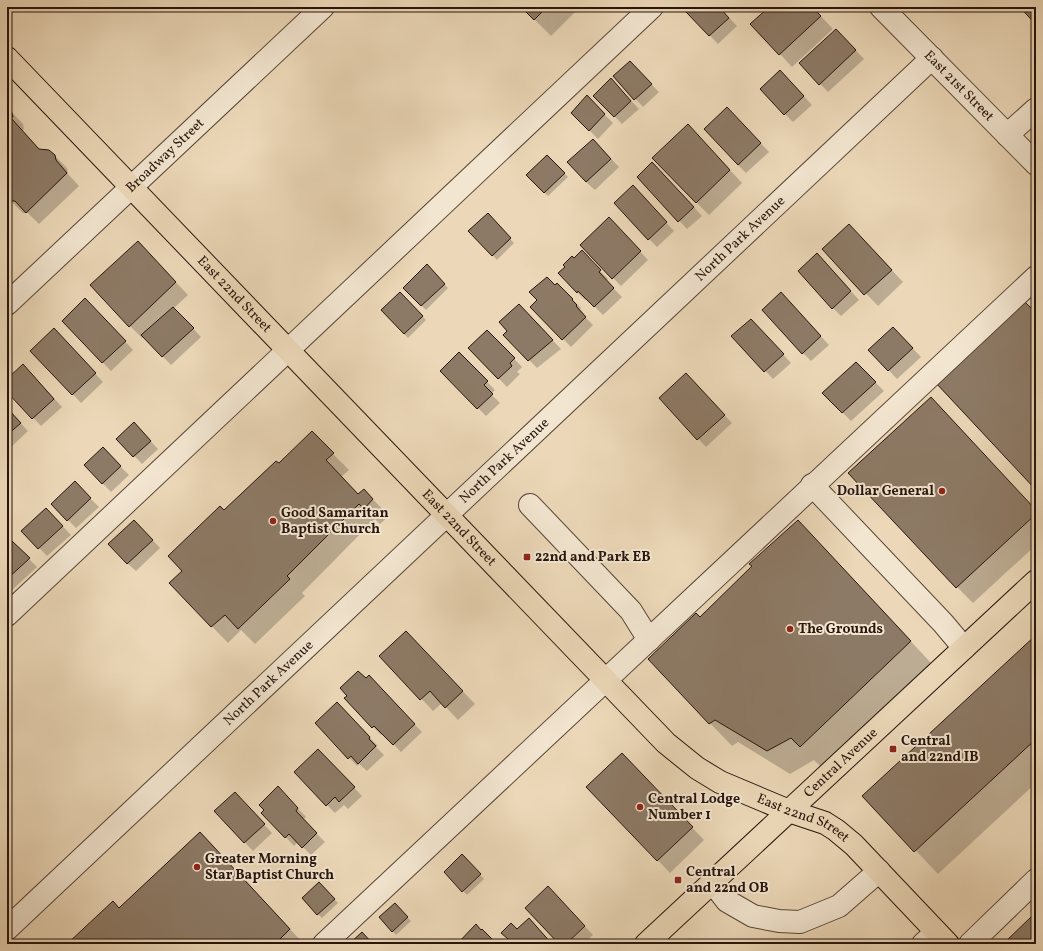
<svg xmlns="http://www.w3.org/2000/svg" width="1043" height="951" viewBox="0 0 1043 951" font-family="Vollkorn,serif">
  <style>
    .shadow { fill: #0003 }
    .building { fill: #8d7a66; stroke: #27150d }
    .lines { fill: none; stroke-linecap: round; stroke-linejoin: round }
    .minor-casing { stroke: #584638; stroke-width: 24 }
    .major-casing { stroke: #27150d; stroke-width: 24 }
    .minor { stroke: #f3e6d1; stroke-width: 22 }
    .major { stroke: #ecd8b8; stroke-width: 22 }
    .poi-dot { fill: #8f2418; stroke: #f3e6d1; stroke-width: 1.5 }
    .labels { text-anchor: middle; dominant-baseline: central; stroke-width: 4; stroke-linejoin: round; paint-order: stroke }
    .street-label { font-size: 14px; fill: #27150d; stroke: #f3e6d1 }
    .poi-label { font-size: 14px; font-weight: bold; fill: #27150d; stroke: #f3e6d1; text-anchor: start }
  </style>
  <rect width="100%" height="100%" fill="#ecd8b8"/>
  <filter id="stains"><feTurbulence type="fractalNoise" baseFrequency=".005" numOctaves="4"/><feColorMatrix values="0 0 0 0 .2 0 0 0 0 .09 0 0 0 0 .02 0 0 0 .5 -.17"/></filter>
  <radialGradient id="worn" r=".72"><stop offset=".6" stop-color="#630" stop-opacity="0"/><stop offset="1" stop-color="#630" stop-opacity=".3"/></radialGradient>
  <g class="shadow">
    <polygon points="522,7 580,7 551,36"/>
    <polygon points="692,7 719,7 737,26 718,44 687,12"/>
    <polygon points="745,7 751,7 748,10"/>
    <polygon points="770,7 812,7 833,29 792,67 752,24"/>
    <polygon points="844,38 864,59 828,92 800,63"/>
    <polygon points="630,63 659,92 643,107 615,76"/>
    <polygon points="788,79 812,105 793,122 785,114"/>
    <polygon points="619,88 639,109 622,124 595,96"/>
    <polygon points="587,97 613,123 598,139 572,113"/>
    <polygon points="7,107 23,124 24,129 22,131 40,150 54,155 67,168 68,174 79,186 39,224 28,213 23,213 7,197"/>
    <polygon points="735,117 769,152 746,173 738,165"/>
    <polygon points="688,125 742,183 709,215 696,202"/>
    <polygon points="601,148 619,167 595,190 586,182"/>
    <polygon points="547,156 568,177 548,196 527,175"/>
    <polygon points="661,172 702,216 687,229 638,177"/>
    <polygon points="641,195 674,231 657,247 649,239"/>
    <polygon points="488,215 514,243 497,260 470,231"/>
    <polygon points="617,227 648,260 621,286 581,245"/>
    <polygon points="861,237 903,282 878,306 823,249"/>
    <polygon points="582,252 608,279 606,281 622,297 603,315 587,299 585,300 577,292 566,267"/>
    <polygon points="150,255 188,295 174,308 201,337 171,365 144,337 142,338 130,326"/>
    <polygon points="825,263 859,300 841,316 833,308"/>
    <polygon points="427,266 448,288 426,310 404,288"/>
    <polygon points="557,284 581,308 580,309 584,314 583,315 593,325 571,347 532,307"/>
    <polygon points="400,293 426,320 408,338 382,311"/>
    <polygon points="789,302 829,345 811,361 803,353"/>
    <polygon points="519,305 561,349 537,368 505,335 509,331"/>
    <polygon points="94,308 133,350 111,371 63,321"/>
    <polygon points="759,328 791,363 773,379 733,336"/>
    <polygon points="487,331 522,367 517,372 520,374 507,387 469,348"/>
    <polygon points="901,336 921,357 897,379 870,350"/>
    <polygon points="62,338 103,382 81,403 32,351"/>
    <polygon points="459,353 495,390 491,394 500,403 486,416 441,371"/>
    <polygon points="856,363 884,391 851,421 823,393"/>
    <polygon points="32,374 62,407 41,426 7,390 7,380"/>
    <polygon points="694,383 732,423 706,447 660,399"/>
    <polygon points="931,398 1036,510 1036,545 973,603 957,587"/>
    <polygon points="7,409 28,431 7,451"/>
    <polygon points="142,432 158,449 142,464 118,439"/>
    <polygon points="312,433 349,470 341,477 359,495 364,490 389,516 380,524 375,519 302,593 305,596 255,644 241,630 228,643 170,583 183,571 224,512 279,465"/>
    <polygon points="103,449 129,475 111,492 85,465"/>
    <polygon points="75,483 99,507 76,528 52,504"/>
    <polygon points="54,517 71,535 47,556 23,531"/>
    <polygon points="798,521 933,665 823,769 814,760 790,774 738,742 732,746 710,723 700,618"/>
    <polygon points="142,529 160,548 136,571 127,563"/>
    <polygon points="12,542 37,567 11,591 7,587 7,547"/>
    <polygon points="406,632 475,704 458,720 442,703 433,711 381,656"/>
    <polygon points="1036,636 1036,783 938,874 864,796"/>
    <polygon points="366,680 377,685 422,732 401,752 383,733 381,735 373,727"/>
    <polygon points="345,712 378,746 376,747 384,755 367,771 359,764 357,766 316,723"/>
    <polygon points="327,759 362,796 348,809 344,805 335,813 327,805"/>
    <polygon points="634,767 704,840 670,873 588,787"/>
    <polygon points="286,796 306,817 303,820 325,842 311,855 298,842 294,846 263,813"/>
    <polygon points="243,801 272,833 253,851 215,811"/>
    <polygon points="216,850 304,944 69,944 119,909"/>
    <polygon points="462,855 484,879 467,895 445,872"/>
    <polygon points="319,883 338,903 322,918 303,899"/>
    <polygon points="556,896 593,935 583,944 560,944"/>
    <polygon points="395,904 411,921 396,935 380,917"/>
  </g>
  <g class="building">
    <polygon points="521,7 547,7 534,20"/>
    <polygon points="691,7 719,7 729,18 709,36 686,12"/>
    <polygon points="769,7 812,7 821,16 779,55 750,24"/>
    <polygon points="1020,7 1036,7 1036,25"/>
    <polygon points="836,29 856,50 819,85 799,63"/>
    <polygon points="630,61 652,84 634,100 613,76"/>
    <polygon points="780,70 804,96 784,115 760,89"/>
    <polygon points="611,78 631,101 614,117 593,96"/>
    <polygon points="587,95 605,114 589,131 571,113"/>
    <polygon points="7,106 11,110 13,117 11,118 39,149 49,150 55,155 56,160 67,173 26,213 15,201 10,201 7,198"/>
    <polygon points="727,107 761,143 738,165 704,129"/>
    <polygon points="688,124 730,170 696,203 652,158"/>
    <polygon points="593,139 611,159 586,182 567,162"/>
    <polygon points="547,155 565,173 544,193 526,175"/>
    <polygon points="652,162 694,207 678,222 637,177"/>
    <polygon points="633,185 667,222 648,240 614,203"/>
    <polygon points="488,213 511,238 492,256 468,231"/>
    <polygon points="609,217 641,251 612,279 580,245"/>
    <polygon points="849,224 892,270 864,295 822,249"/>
    <polygon points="138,241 176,282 129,327 90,285"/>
    <polygon points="582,250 601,270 599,272 614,288 594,307 578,291 577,293 558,273 565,267 563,265 572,256 574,258"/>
    <polygon points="817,253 851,291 832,309 798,271"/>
    <polygon points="427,264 445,284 421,306 403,288"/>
    <polygon points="547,277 555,285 557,283 573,299 572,300 577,305 576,306 586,317 562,340 530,307 537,300 529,292"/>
    <polygon points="400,292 423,316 404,334 381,310"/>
    <polygon points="781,292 821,336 802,354 762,310"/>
    <polygon points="85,298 126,341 102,363 62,321"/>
    <polygon points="1023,300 1036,313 1036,490 935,382"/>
    <polygon points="519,304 553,340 528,361 503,335 507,331 499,322"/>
    <polygon points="173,307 194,328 162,357 141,335"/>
    <polygon points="751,319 784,354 764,372 731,336"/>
    <polygon points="893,327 913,348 888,371 868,350"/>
    <polygon points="54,328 96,373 72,395 30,351"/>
    <polygon points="487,330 515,358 510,363 512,366 498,379 468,348"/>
    <polygon points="459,352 488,381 484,385 493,394 477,409 440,371"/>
    <polygon points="856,362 876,382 842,413 822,393"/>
    <polygon points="23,364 54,399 32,419 7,392 7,379"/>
    <polygon points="686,373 725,415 697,440 659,398"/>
    <polygon points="931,397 1036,510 1036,514 956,588 848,473"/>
    <polygon points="7,408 21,423 7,435"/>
    <polygon points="134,422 151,441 133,457 116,439"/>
    <polygon points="312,431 334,453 326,460 358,494 364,489 373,499 364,509 359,504 287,576 290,579 238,629 225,615 211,627 169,583 182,571 168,556 220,506 224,510 276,461 279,463"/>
    <polygon points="103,447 121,466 102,484 84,465"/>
    <polygon points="75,481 91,498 67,521 51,504"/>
    <polygon points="46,508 63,526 38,549 21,531"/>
    <polygon points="134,520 153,540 127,564 108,544"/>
    <polygon points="798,520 911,641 800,747 791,738 767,751 715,720 709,724 648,659 696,613 700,617 752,566 749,564"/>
    <polygon points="12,541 30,558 7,579 7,545"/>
    <polygon points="406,631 463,691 445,708 430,691 420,700 379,656"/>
    <polygon points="1036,635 1036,739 914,852 862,796"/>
    <polygon points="358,671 366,678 369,675 415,724 393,745 374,726 372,728 344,698 347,696 340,688"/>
    <polygon points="337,702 370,737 369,739 376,746 358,764 351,756 348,759 315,723"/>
    <polygon points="318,749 355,787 339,802 335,797 326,806 294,772"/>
    <polygon points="622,753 693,827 657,861 586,787"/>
    <polygon points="278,786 298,808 296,811 317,833 302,848 289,834 285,838 261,813 264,810 259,805"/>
    <polygon points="235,792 265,824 244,843 214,811"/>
    <polygon points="200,832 290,929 275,944 67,944 113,901 119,908"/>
    <polygon points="462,854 481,874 462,892 444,872"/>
    <polygon points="319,882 335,899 317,915 302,898"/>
    <polygon points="548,886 585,926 566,944 559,944 525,908"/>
    <polygon points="395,903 408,917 392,932 379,917"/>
    <polygon points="1033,915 1036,919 1036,944 1003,944"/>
    <polygon points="529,918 552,944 504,944 508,939 501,933 511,923 517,929"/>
    <polygon points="476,924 481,930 482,929 497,944 457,944"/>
    <polygon points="362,932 373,944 349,944"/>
  </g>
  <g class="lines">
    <g class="minor-casing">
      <g id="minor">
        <path id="s1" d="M881,7L1036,164"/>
        <polyline points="1007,135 1036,109"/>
        <path id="s2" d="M7,304L323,7"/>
        <polyline points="812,485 943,623 964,648"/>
        <polyline points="530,505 631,611 649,640"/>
        <polyline points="7,615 652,7"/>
        <polyline points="712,882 727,901 753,916 779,921 800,922 839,906 879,871"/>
        <path id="s3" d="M7,929L932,58"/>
        <polyline points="324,944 1036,277"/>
        <polyline points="923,944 936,932"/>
        <polyline points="970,944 1036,880"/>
      </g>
    </g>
    <g class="major-casing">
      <g id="major">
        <path id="s4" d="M7,58L666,743L697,768L720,782L789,811L825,823L836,830L854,845L948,944"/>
        <path id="s5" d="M646,944L1036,581"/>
      </g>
    </g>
    <use href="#minor" class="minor"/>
    <use href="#major" class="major"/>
  </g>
  <g class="poi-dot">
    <circle cx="942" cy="491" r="4"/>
    <circle cx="273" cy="521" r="4"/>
    <rect x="523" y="553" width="8" height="8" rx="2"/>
    <circle cx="790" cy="629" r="4"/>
    <rect x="889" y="745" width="8" height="8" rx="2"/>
    <circle cx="640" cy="807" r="4"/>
    <circle cx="197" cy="867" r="4"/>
    <rect x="674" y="876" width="8" height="8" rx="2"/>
  </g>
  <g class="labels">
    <g class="street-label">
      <text stroke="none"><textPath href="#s1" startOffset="111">East 21st Street</textPath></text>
      <text stroke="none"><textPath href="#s2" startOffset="217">Broadway Street</textPath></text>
      <text stroke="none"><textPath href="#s3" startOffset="1007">North Park Avenue</textPath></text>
      <text stroke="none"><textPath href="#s4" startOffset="328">East 22nd Street</textPath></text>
      <text stroke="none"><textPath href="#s3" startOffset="683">North Park Avenue</textPath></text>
      <text stroke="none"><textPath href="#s4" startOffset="652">East 22nd Street</textPath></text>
      <text stroke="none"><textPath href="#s3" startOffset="359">North Park Avenue</textPath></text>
      <text stroke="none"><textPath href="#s5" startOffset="266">Central Avenue</textPath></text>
      <text stroke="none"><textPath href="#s4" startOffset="1108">East 22nd Street</textPath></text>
    </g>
    <g class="poi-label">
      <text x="934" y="491" text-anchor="end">Dollar General</text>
      <text x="281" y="513">Good Samaritan<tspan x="281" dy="16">Baptist Church</tspan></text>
      <text x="535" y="557">22nd and Park EB</text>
      <text x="798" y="629">The Grounds</text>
      <text x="901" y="741">Central<tspan x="901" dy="16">and 22nd IB</tspan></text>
      <text x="648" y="799">Central Lodge<tspan x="648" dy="16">Number 1</tspan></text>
      <text x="205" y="859">Greater Morning<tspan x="205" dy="16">Star Baptist Church</tspan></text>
      <text x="686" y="872">Central<tspan x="686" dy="16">and 22nd OB</tspan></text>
    </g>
  </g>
  <rect width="1043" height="951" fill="none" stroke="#ecd8b8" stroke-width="24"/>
  <rect x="8" y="8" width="1027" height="935" fill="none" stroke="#27150d" stroke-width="2"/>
  <rect x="12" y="12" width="1019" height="927" fill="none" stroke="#27150d"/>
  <rect width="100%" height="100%" filter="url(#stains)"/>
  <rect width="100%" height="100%" fill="url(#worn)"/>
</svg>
